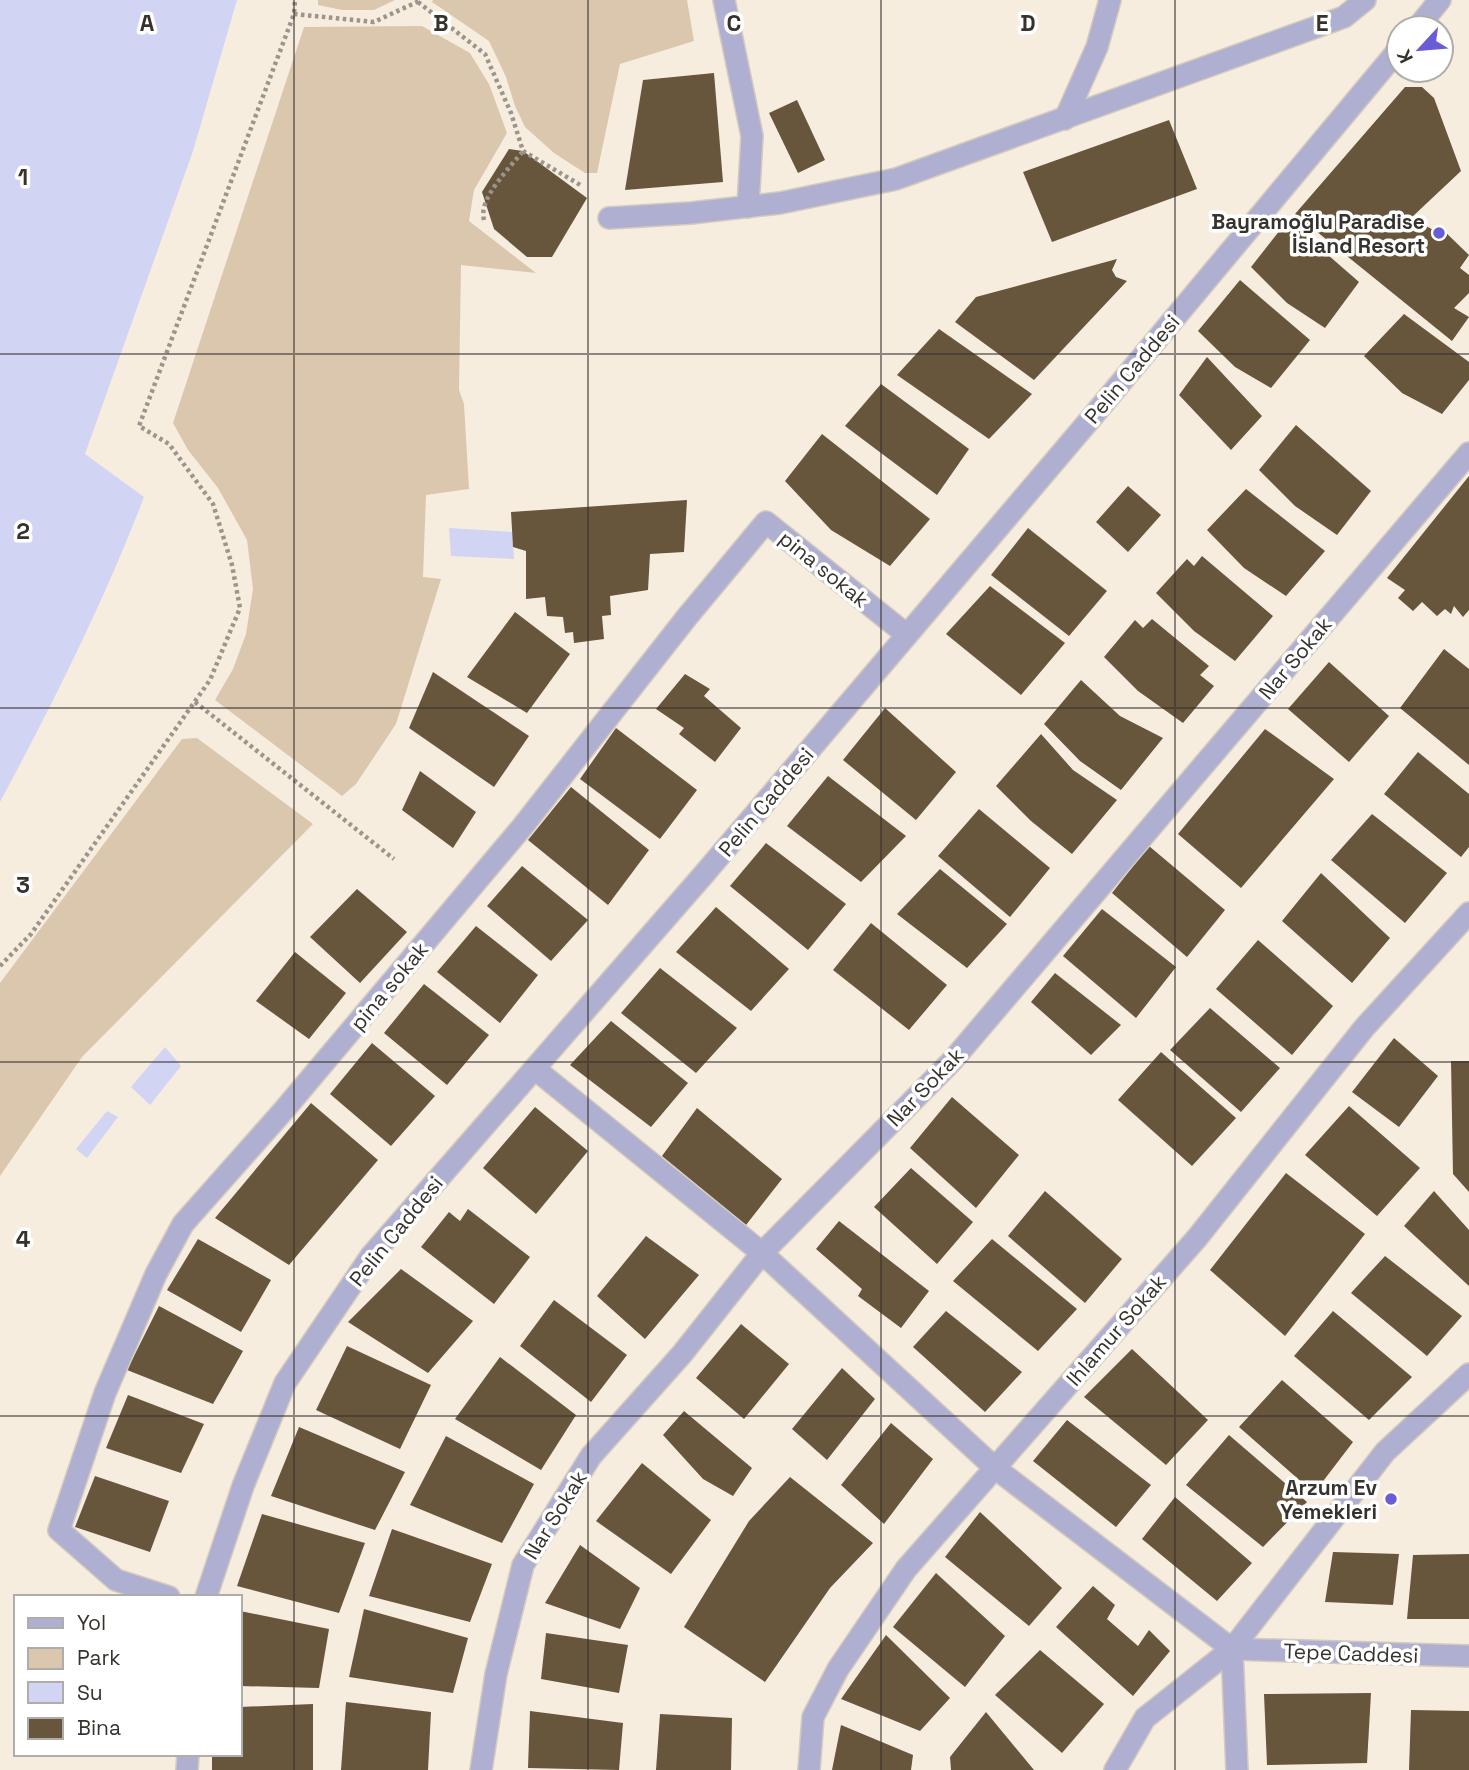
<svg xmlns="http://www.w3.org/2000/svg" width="1469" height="1770" viewBox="0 0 1469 1770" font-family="'Space Grotesk',sans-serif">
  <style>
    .green { fill: #dbc7ad }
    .water { fill: #d2d4f4 }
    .building { fill: #67553c }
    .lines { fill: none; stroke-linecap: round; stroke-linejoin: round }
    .lane-casing { stroke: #d4cbbf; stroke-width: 24 }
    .street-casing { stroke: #d4cbbf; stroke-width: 24 }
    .path { stroke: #9c958b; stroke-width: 4.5; stroke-dasharray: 3.5 3.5; stroke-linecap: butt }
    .lane { stroke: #afb0d1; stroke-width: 21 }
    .street { stroke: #afb0d1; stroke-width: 21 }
    .grid { fill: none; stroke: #36322d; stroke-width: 2; stroke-opacity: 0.55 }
    .poi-dot { fill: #695dd7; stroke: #fff; stroke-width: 2.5 }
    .labels { text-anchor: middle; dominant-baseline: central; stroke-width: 7; stroke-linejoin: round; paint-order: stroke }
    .poi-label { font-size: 21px; font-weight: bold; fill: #36322d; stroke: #fff; text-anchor: end }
    .street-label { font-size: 21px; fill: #36322d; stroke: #fff }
    .grid-label { font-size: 23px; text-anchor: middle; font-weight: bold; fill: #36322d; stroke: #fff; stroke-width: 7; stroke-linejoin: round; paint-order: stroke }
  </style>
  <rect width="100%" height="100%" fill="#f7eddf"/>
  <g class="green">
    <polygon points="318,0 395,0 374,10 342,10 318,5"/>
    <polygon points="433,0 687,0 694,41 620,64 597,173 585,173 554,153 525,127 515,106 506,77 489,41 432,2"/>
    <polygon points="422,26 470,53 489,84 507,133 474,190 469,221 536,273 461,265 459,390 464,404 469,489 426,495 423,577 441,579 396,724 356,784 342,796 215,700 233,669 246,634 253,589 247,540 218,488 188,450 173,423 304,27"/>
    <polygon points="197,738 313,824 82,1057 0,1176 0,983 182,739"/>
  </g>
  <g class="water">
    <path d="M0,0H237L193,151L85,454L144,497C104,602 53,703 0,802Z"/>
    <polygon points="449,528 512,532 514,559 451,556"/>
    <polygon points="165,1047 181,1066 150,1105 131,1087"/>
    <polygon points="107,1111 118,1117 87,1158 76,1149"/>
  </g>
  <g class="building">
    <polygon points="714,73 723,182 625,190 643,80"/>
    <polygon points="1405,87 1422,87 1434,98 1461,171 1411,218 1439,233 1441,228 1469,255 1460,268 1469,275 1469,293 1454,308 1469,317 1452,341 1295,214"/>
    <polygon points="797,100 825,160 798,173 769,113"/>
    <polygon points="1169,120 1197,189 1052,242 1023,172"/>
    <polygon points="509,149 523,151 587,198 552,257 527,257 494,229 482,192"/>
    <polygon points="1288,220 1359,282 1325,328 1287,303 1251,267"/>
    <polygon points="1117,259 1112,270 1116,277 1127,281 1034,380 955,322 976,297"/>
    <polygon points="1240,280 1310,340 1271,388 1235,367 1198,331"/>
    <polygon points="1404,314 1469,362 1469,380 1442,414 1402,393 1364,356"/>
    <polygon points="939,329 1032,394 989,439 897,375"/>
    <polygon points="1207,357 1262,416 1231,450 1179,395"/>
    <polygon points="881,384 969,449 937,495 845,426"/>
    <polygon points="1296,425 1371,491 1337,535 1295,506 1259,470"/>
    <polygon points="822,434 930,519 890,566 831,530 785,481"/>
    <polygon points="1469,476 1469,610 1463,617 1454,606 1451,614 1445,609 1437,616 1422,602 1413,611 1398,598 1405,590 1387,578"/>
    <polygon points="1128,486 1161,515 1128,552 1096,522"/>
    <polygon points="1246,489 1325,551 1286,596 1244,568 1207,530"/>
    <polygon points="687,500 684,552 650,554 648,590 610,596 611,615 602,616 604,639 574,643 573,632 565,633 563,617 547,616 545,597 526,599 526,551 513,547 511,512"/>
    <polygon points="1028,528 1107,591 1069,636 991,575"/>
    <polygon points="1202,556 1273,616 1235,661 1194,631 1156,593 1187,559 1194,566"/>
    <polygon points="990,586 1065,643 1021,695 946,634"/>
    <polygon points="515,612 570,654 527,713 467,677"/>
    <polygon points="1152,619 1209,666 1200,675 1214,686 1183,723 1138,691 1104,657 1135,620 1143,628"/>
    <polygon points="1444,649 1469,669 1469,765 1400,708"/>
    <polygon points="1329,662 1389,716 1349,762 1288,709"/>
    <polygon points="433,672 529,736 494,787 409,728"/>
    <polygon points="685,674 710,689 704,696 741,728 715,762 679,734 684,728 656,709"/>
    <polygon points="1081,680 1120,716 1163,738 1121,790 1080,761 1044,724"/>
    <polygon points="885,708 956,772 916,820 843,760"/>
    <polygon points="616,728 697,790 660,839 580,779"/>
    <polygon points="1265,729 1334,779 1241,888 1178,834"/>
    <polygon points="1041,734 1073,770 1117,800 1072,854 1031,821 996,786"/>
    <polygon points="1418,752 1469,794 1469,847 1461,857 1384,794"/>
    <polygon points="420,771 476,812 453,848 402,810"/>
    <polygon points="828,776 906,836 861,882 787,826"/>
    <polygon points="571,787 649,850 608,905 528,840"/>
    <polygon points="979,809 1050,868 1010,917 938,856"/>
    <polygon points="1372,814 1447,873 1405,923 1331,860"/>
    <polygon points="766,843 846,904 808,950 730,886"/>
    <polygon points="1149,846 1225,910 1187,957 1112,893"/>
    <polygon points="522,866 588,920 551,961 487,906"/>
    <polygon points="940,869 1007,924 967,968 897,914"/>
    <polygon points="1321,873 1390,938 1352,983 1282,921"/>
    <polygon points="357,889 407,932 360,983 310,937"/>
    <polygon points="716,907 789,969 751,1011 676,952"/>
    <polygon points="1102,909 1176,967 1136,1018 1063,956"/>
    <polygon points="871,923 947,985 909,1030 833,970"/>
    <polygon points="476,926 538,975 500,1023 437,972"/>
    <polygon points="1258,940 1333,1006 1292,1055 1216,989"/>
    <polygon points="295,952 346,993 309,1039 256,1001"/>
    <polygon points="660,968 737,1028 696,1073 621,1013"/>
    <polygon points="1055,973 1121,1025 1091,1055 1031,1002"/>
    <polygon points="424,984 489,1035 447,1085 384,1033"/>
    <polygon points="1210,1008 1280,1068 1241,1112 1170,1050"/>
    <polygon points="611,1021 688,1083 651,1127 570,1065"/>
    <polygon points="1394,1038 1438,1076 1399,1127 1352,1092"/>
    <polygon points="372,1043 435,1096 391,1146 330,1094"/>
    <polygon points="1161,1052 1236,1118 1192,1166 1118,1100"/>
    <polygon points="1451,1061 1469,1061 1469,1192 1453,1174"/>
    <polygon points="952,1097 1019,1155 976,1208 910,1148"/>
    <polygon points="311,1103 378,1160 289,1265 215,1218"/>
    <polygon points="1349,1106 1420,1168 1377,1216 1305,1155"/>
    <polygon points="535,1107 588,1151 536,1214 483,1168"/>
    <polygon points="697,1108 782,1179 746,1225 662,1156"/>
    <polygon points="911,1168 973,1222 937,1264 874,1207"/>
    <polygon points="1286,1173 1365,1234 1285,1336 1210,1270"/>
    <polygon points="1045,1191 1122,1259 1085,1303 1008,1236"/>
    <polygon points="1434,1191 1469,1230 1469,1286 1404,1226"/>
    <polygon points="468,1209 530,1257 494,1304 421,1247 449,1212 460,1221"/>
    <polygon points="839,1221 929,1291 901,1328 858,1296 862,1289 816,1249"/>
    <polygon points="646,1236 699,1275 645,1339 597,1296"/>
    <polygon points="198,1239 271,1280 241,1332 167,1290"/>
    <polygon points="992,1239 1077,1309 1038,1351 953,1281"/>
    <polygon points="1385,1256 1462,1316 1427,1356 1351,1293"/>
    <polygon points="401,1269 473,1321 428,1373 348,1322"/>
    <polygon points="554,1300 627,1355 591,1402 520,1346"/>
    <polygon points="159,1306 243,1351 213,1404 127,1370"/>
    <polygon points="946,1311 1022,1372 985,1412 913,1347"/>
    <polygon points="1333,1311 1412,1377 1369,1420 1294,1356"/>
    <polygon points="741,1324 789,1364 744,1419 696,1378"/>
    <polygon points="347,1346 431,1385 400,1449 316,1410"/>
    <polygon points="1132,1349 1208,1420 1166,1465 1084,1397"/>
    <polygon points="500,1357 576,1415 541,1470 455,1419"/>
    <polygon points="842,1368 875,1399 827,1460 792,1429"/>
    <polygon points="1282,1380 1353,1442 1314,1493 1239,1427"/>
    <polygon points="128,1395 204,1424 181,1473 106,1448"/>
    <polygon points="684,1411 752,1468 733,1496 703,1479 663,1435"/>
    <polygon points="1067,1420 1151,1485 1116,1527 1033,1461"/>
    <polygon points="891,1423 933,1459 884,1524 841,1485"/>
    <polygon points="299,1427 405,1472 375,1530 271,1496"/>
    <polygon points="1229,1435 1307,1502 1263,1547 1186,1485"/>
    <polygon points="446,1436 534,1484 502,1543 410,1505"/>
    <polygon points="642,1463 711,1520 671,1574 596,1521"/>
    <polygon points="95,1476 169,1501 150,1552 75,1527"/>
    <polygon points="790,1477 873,1543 830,1588 765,1682 684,1627 749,1521"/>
    <polygon points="1175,1497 1252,1563 1217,1601 1142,1539"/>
    <polygon points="980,1512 1062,1588 1029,1626 945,1557"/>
    <polygon points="262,1514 365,1543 339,1613 237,1586"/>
    <polygon points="392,1529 492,1564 470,1622 369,1596"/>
    <polygon points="580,1545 640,1588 620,1629 545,1603"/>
    <polygon points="1333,1552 1399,1554 1393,1605 1325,1602"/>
    <polygon points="1469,1554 1469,1619 1407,1619 1413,1555"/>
    <polygon points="936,1573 1005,1636 965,1687 893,1627"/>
    <polygon points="1093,1586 1115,1605 1107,1619 1138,1646 1149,1630 1170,1651 1133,1696 1056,1627"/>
    <polygon points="364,1609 468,1638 453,1693 349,1677"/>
    <polygon points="240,1611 329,1629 319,1688 240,1686"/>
    <polygon points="546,1633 628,1645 619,1693 541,1679"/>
    <polygon points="886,1635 950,1698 920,1731 841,1699"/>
    <polygon points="1040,1650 1104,1704 1062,1753 995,1695"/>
    <polygon points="1371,1693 1367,1763 1267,1765 1264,1694"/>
    <polygon points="346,1702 431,1712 428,1770 341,1770"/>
    <polygon points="313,1704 313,1770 212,1770 212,1754 240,1754 240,1707"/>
    <polygon points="1411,1710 1469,1711 1469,1770 1409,1770"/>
    <polygon points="530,1711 623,1723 619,1770 528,1768"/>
    <polygon points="986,1712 1034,1770 951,1770 950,1757"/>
    <polygon points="660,1714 732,1718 731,1770 656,1770"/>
    <polygon points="841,1725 913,1755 911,1770 832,1770"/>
  </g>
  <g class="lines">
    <g class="lane-casing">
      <g id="lane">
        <polyline points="724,0 752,136 748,207"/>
        <polyline points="1065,119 1097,47 1110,0"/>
        <polyline points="609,218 691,213 780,203 896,179 1344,17 1365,0"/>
      </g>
    </g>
    <g class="street-casing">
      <g id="street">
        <polyline points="1417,28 1440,0"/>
        <polyline points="535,1069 762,1253 995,1468 1232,1649"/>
        <polyline points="169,1597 116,1580 59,1530 105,1393 156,1274 183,1224 284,1110 523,826 687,617 766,522 907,635"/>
        <polyline points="206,1597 243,1486 285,1383 371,1256 705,873 1093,416 1399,49"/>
        <polyline points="1232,1649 1469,1656"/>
        <polyline points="1232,1649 1237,1770"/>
        <polyline points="187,1770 188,1754"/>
        <polyline points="481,1770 496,1674 523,1565 591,1456 682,1354 762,1253 952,1061 1469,453"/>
        <polyline points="809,1770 813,1717 838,1669 906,1569 1197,1238 1364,1028 1469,913"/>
        <polyline points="1115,1770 1145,1718 1232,1649 1385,1452 1469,1374"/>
      </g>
    </g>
    <g class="path">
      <polyline points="418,2 485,54 511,113 523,151 582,186"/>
      <polyline points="294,14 374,22 419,1"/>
      <path d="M484,220C478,198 510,168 523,151"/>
      <polyline points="195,702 394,859"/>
      <polyline points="0,966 31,934 210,680 240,608 232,565 213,504 169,444 139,426 294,14 295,0"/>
    </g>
    <use href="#lane" class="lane"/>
    <use href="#street" class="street"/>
  </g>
  <path class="grid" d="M294,0V1770M588,0V1770M881,0V1770M1175,0V1770M0,354H1469M0,708H1469M0,1062H1469M0,1416H1469"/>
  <g class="poi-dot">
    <circle cx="1439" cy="233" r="7"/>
    <circle cx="1391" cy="1499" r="7"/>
  </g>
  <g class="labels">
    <g class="poi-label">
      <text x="1425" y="221">Bayramoğlu Paradise<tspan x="1425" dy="24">İsland Resort</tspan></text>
      <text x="1377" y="1487">Arzum Ev<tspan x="1377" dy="24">Yemekleri</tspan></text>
    </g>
    <g class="street-label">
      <text transform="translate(1132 369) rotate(-50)">Pelin Caddesi</text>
      <text transform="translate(824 569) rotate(39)">pina sokak</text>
      <text transform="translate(1295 658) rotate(-50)">Nar Sokak</text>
      <text transform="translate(766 802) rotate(-50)">Pelin Caddesi</text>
      <text transform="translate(389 986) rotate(-50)">pina sokak</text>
      <text transform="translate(925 1087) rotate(-46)">Nar Sokak</text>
      <text transform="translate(396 1231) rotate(-51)">Pelin Caddesi</text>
      <text transform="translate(1116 1330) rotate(-49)">Ihlamur Sokak</text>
      <text transform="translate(555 1515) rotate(-58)">Nar Sokak</text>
      <text transform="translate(1351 1653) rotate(2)">Tepe Caddesi</text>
    </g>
  </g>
  <g class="grid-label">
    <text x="147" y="31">A</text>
    <text x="441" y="31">B</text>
    <text x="734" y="31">C</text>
    <text x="1028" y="31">D</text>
    <text x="1322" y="31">E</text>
    <text x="23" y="185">1</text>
    <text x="23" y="539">2</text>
    <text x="23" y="893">3</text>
    <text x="23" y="1247">4</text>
  </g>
  <rect x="14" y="1595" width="228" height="161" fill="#ffffff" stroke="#afadab" stroke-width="2"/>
  <rect x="28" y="1618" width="35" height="10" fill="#afb0d1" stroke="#afadab" stroke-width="2"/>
  <text x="77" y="1630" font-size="21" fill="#36322d">Yol</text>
  <rect x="28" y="1648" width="35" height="21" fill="#dbc7ad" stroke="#afadab" stroke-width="2"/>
  <text x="77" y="1665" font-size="21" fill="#36322d">Park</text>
  <rect x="28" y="1682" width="35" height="21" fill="#d2d4f4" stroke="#afadab" stroke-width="2"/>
  <text x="77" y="1700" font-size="21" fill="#36322d">Su</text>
  <rect x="28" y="1718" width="35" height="21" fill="#67553c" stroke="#afadab" stroke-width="2"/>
  <text x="77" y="1735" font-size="21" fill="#36322d">Bina</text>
  <g transform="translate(1420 49) rotate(244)"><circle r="33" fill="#ffffff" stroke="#afadab" stroke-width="2"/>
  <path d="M0-5L12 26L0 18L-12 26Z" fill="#695dd7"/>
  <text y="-10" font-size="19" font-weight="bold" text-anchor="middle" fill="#36322d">K</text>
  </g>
</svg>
